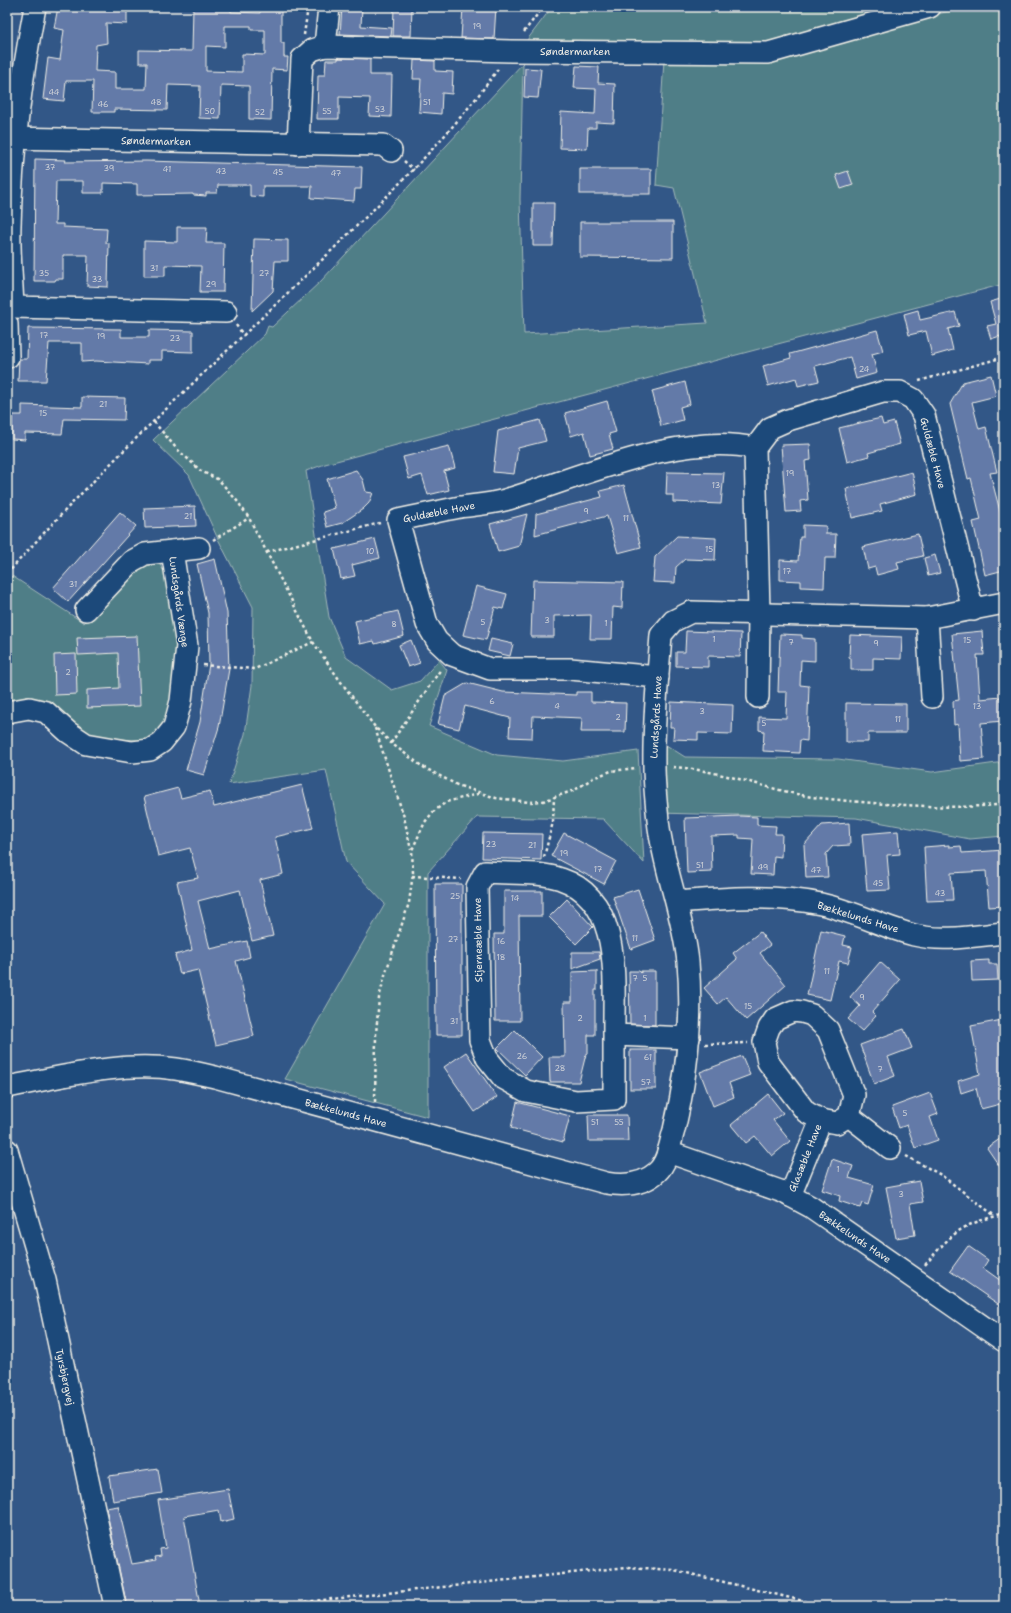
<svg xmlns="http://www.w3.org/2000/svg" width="1011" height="1613" viewBox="0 0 1011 1613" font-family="'Shantell Sans',sans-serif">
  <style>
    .green { fill: #507e87; stroke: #a2b8b8 }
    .building { fill: #637aa8; stroke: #f4f1e8; fill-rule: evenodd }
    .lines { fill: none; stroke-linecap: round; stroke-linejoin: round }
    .minor-casing { stroke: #f4f1e8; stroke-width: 24 }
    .path { stroke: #f4f1e8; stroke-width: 2.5; stroke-dasharray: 3 3; stroke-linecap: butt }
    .minor { stroke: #1f4a7a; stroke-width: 21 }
    .labels { text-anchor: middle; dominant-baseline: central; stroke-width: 3; stroke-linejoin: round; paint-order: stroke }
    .number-label { font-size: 8px; fill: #d0d3d8 }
    .street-label { font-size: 10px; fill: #f4f1e8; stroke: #1f4a7a }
  </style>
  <rect width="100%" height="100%" fill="#325787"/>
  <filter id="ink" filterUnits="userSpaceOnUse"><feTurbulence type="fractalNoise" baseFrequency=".025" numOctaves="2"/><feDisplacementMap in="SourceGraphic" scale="8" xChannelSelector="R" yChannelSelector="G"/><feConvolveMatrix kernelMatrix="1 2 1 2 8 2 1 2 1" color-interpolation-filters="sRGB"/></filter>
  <g filter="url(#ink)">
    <g class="green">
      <polygon points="552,7 904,7 764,49 524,44"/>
      <polygon points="964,7 1004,7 1004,284 325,464 306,471 329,617 346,657 392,690 420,681 439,660 447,670 429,726 497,755 563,761 638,751 644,863 603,819 477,817 428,872 428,1117 285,1079 385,904 346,862 326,770 229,784 245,734 252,685 253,607 217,537 189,475 153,440 265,334 268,326 272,327 321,281 523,63 520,199 524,334 707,323 674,188 656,185 664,60 771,59"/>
      <polygon points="159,563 169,580 178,643 173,710 152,741 103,738 83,731 45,700 7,705 7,582 12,576 84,623 143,566"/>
      <polygon points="655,738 685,757 838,759 932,772 1004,762 1004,836 970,839 856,818 657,813"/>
    </g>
    <g class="building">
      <path d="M58,7H127V24L106,23L107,43L96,45L95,71L115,72V89H146L147,63H139V50L192,51L193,7H231V12L260,13V7H281V43H284V57H288L287,70L272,69L271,120L249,119V86L221,85L220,119L199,118L200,86L168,85L167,110L114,109V112H92L93,81H66L64,101L43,99L48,58L60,60L64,30L54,28ZM225,26H251V30H265V55L242,54V72L206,71V46L225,47Z"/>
      <polygon points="342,7 362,7 361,26 392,28 391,36 340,34"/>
      <polygon points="394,7 412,7 411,36 393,36"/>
      <polygon points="463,7 496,7 494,39 461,38"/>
      <polygon points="338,58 370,59 370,75 392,75 391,117 369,116 370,98 339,97 339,119 317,119 318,75 325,75 326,60 338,60"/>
      <polygon points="414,60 435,61 435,71 453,72 452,94 442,93 441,114 419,112 421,79 413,79"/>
      <polygon points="576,66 599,67 598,83 615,84 614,123 596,122 596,128 588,128 587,149 560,148 561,112 595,114 596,89 574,88"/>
      <polygon points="525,68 541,69 538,98 524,97"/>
      <polygon points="35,159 66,160 65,162 146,161 362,167 361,189 355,189 354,201 311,198 312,186 263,186 263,197 250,196 250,185 218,185 217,193 206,193 206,196 193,195 193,194 137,195 137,184 103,183 103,193 83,193 83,181 56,181 55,224 63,224 63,227 107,229 106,243 109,243 108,287 87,286 88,255 63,255 63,279 56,279 55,281 34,281"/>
      <rect x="580" y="169" width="71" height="25"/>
      <polygon points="848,171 853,185 841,189 836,175"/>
      <polygon points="533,203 554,203 553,246 533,246"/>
      <polygon points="580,222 673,222 673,258 580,257"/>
      <polygon points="177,227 207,227 206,243 224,243 223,292 200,292 201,266 165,265 165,276 144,276 144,241 177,242"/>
      <polygon points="254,239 288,240 288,261 275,261 273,291 252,311"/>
      <polygon points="1004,298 1004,337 1000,338 1000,336 991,339 987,326 996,324 990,302"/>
      <polygon points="918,310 920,320 955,312 959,326 948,329 953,350 932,356 926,331 909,335 904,314"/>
      <polygon points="28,328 121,329 121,337 149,337 149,330 193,331 193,352 162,351 162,360 148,360 148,364 96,361 82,362 82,343 49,343 46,381 18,381 19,359 27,359"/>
      <polygon points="877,330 883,351 872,354 877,373 856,379 850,357 815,366 819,381 798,386 796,378 768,386 763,366 791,358 790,354"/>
      <polygon points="991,375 996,396 972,402 979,429 986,427 997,472 990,473 1001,515 1004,515 1004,538 1000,539 1004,556 1004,570 985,575 973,522 981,520 971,478 968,479 950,404 963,382"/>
      <polygon points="685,382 690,404 680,407 683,420 661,426 652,391"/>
      <polygon points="82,397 125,398 124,420 64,419 62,434 25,433 25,440 12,439 12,415 22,415 22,405 82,407"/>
      <polygon points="607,401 616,432 609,434 613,449 590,455 584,432 571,436 565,413"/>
      <polygon points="881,418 883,425 894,422 900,444 868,453 869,456 847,462 839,428"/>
      <polygon points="540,420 546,441 518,448 514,474 493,472 498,431"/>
      <polygon points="810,444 811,460 805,461 808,500 800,501 801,511 786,512 781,445"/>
      <polygon points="449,446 455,468 444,471 449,490 428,495 422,475 409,479 403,457"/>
      <polygon points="356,470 363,480 366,492 373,493 369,503 363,509 342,523 327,527 323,512 335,508 327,479"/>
      <polygon points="667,472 724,473 721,504 673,502 673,495 666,495"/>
      <polygon points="912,472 917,494 880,504 882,511 852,518 846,489"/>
      <polygon points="624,485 641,547 618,553 607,516 535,535 536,514 602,497 600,491"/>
      <polygon points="195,506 196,526 145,528 144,508"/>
      <polygon points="120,512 136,526 68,602 53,588"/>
      <polygon points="527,514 519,546 498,552 490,524"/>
      <polygon points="803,525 826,526 826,534 836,534 835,558 825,558 824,588 801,587 801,581 780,580 780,560 798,561 800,537 803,537"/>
      <polygon points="918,534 923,556 897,562 899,569 877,575 875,567 868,569 863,547"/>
      <polygon points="677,536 716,538 715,560 685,559 676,567 675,583 653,582 655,557"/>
      <polygon points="375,539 380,558 352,565 355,576 341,579 334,549"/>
      <polygon points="935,555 940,573 928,576 924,558"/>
      <polygon points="215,559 227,613 229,669 219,727 204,775 186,770 200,722 209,664 208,613 197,564"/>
      <polygon points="533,580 623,582 622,608 613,607 612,639 590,639 591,615 554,616 554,637 531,637"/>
      <polygon points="476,586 507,594 503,609 495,607 486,640 463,635"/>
      <polygon points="398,611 404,636 375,644 374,641 360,644 355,621"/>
      <polygon points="686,631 741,633 740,657 708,656 708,667 676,666 676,652 685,652"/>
      <polygon points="982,631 984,655 977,655 980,699 1001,697 1003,721 981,723 984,759 960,761 958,724 954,725 953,701 959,700 952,634"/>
      <polygon points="780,634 802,635 802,638 815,639 815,661 801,660 800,685 809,686 807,741 800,740 799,753 763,751 764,731 759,730 759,717 786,718 787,692 778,692"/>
      <polygon points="850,635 902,637 901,659 873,658 873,670 851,670 851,658 849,658"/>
      <polygon points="137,636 140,706 87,708 87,690 119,688 118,653 78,655 77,638"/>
      <polygon points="491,639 513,644 510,656 488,651"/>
      <polygon points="411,640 420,663 408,667 399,645"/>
      <polygon points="76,654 77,694 55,695 54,655"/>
      <polygon points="467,683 503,692 576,695 576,692 591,692 591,702 626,703 625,732 581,732 582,718 533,716 532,738 509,737 510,718 465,706 459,729 438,724 445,696"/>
      <polygon points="671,702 733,705 732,734 698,733 698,740 673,739 674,727 670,727"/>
      <polygon points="846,703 906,704 906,733 868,733 868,742 846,742"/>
      <polygon points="302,785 313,828 275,837 283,874 260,880 273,936 252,941 240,890 198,901 210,949 247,941 250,957 236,961 254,1036 216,1045 198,970 180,974 175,955 192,950 177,882 198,878 190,848 158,856 144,797 178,788 181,798 210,791 214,807"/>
      <polygon points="740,816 757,817 757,825 776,826 775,834 782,834 781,857 774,856 773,875 751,874 753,839 739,838 739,835 711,836 712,872 687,873 685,818"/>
      <polygon points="849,823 850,845 833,846 826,854 828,877 806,878 804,845 822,825"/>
      <polygon points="898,831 900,854 887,855 890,890 867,891 862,834"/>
      <polygon points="483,833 542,834 541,860 482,858"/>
      <polygon points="564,833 616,861 604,884 551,856"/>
      <polygon points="949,845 949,847 961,846 962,853 1004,850 1004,906 989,907 986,871 951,873 953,900 927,901 924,847"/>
      <polygon points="435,884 462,884 462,1035 436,1035"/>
      <polygon points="638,889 655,940 631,949 613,897"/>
      <polygon points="504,891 542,891 542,916 519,916 520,1021 495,1021 494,934 504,934"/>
      <polygon points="567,899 593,927 576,944 549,917"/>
      <polygon points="821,930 845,936 843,945 852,947 848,963 839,961 830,1000 807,995"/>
      <polygon points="760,932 770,945 760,953 786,985 746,1020 726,997 718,1004 704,988 737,959 733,953"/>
      <polygon points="572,952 599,952 600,959 572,969"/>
      <polygon points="989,960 989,964 997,964 998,980 972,981 971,961"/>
      <polygon points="880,962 900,980 872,1012 876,1016 862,1031 848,1019 860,1006 850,997"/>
      <polygon points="597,971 597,990 595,990 595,1035 588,1035 588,1054 586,1054 579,1082 550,1082 549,1057 565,1057 564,1002 572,1002 572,972"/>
      <polygon points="629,971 639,971 641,973 641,971 655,971 655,1025 630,1024"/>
      <polygon points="1002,1020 1004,1029 1004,1103 981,1109 976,1088 961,1093 958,1081 980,1074 971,1026"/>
      <polygon points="904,1029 912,1048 888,1057 895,1076 874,1084 860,1045"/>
      <polygon points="515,1030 542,1057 525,1075 497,1048"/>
      <rect x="630" y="1050" width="26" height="39"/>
      <polygon points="466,1052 497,1097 475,1112 444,1067"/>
      <polygon points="742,1056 750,1075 729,1083 734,1097 713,1106 700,1072"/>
      <polygon points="930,1093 938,1114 930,1117 938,1140 915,1148 907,1125 899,1128 892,1107"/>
      <polygon points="768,1094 783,1113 773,1120 790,1141 772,1156 755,1136 746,1143 731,1125"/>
      <polygon points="517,1102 570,1116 563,1142 511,1128"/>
      <polygon points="588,1115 627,1115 628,1141 589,1141"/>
      <polygon points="1004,1136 1004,1173 987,1148"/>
      <polygon points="832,1159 853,1166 849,1178 874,1185 868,1205 862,1203 860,1208 839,1201 840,1196 822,1190"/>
      <polygon points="919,1181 923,1202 910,1204 915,1235 896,1238 886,1187"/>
      <polygon points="968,1246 988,1260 983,1268 1004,1283 1004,1308 950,1271"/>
      <polygon points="158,1469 162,1493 113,1501 109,1476"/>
      <polygon points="228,1489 234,1519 221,1522 219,1510 184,1516 200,1606 127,1606 106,1508 118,1506 132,1564 156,1560 155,1557 161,1556 160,1549 166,1548 158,1500"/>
    </g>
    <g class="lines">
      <g class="minor-casing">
        <g id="minor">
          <path d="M35,7C21,79 12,151 10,225C9,252 12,280 13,307L226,312"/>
          <polyline points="325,46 329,7"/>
          <polyline points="7,138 383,145 391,151"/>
          <polyline points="298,144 302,59 312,50 325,46 511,51 768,53 930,7"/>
          <polyline points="7,324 8,357"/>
          <polyline points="86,610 132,561 145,554 199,548"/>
          <polyline points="927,618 932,697"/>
          <path d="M658,677L570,669H490L452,655L437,641L427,624L398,520C419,516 439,511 460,507C475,505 491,504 505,500C580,478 678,431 755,448"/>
          <polyline points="758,697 759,613 755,448 770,428 788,420 883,392 900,392 913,399 924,415 973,610"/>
          <polyline points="7,712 29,708 46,712 68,732 86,744 132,752 150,750 162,742 174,727 181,701 187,646 172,551"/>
          <path d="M677,902C725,898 773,894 821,904C853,911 883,927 914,935C943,942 974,936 1004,933"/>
          <path d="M614,1035V1099L576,1101L526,1091L503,1078L487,1058L480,1040L477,887L485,872C509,874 539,871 561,879C624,900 613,983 614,1035L689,1038"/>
          <path d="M7,1087C62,1077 120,1061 176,1069C189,1071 202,1074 215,1077L606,1183C624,1186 643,1185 657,1172C668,1162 670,1143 674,1130C687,1075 693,1018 688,962C683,913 663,868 658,820C656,802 654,783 654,765C653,722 658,678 661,635L673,621L691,612L927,618L1004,603"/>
          <polyline points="849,1116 837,1123 821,1120 806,1112 768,1062 764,1042 769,1028 775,1019 793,1011 802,1012 812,1015 828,1030 854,1095 849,1116 890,1148"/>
          <polyline points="7,1150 45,1280 115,1606"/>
          <polyline points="668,1152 783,1192 811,1207 1004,1341"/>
          <polyline points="790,1196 821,1120"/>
        </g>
      </g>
      <g class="path">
        <polyline points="524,32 543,7"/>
        <polyline points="304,35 308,7"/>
        <polyline points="404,161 414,170"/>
        <polyline points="236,325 244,336"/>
        <polyline points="919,381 1004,357"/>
        <polyline points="154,422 176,448 201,471 219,480 238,502 249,518 313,642 341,682 375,727 391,743 423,767 457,785 496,798 529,802 543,801 575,790 593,778 611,771 636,768"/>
        <polyline points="213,540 249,518"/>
        <polyline points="267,552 380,523"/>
        <path d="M7,574C106,461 218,361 326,256C386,197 449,138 498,69"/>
        <polyline points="203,665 255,669 313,642"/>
        <polyline points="375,728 404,817 411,850"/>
        <polyline points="391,743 441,669"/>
        <path d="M673,767C721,770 765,789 812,797C836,800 861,802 885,804C925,806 964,809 1004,804"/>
        <polyline points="544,857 553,822 554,797"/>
        <polyline points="412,876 461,879"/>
        <polyline points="705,1044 748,1043"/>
        <polyline points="375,1102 376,1034 379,998 385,975 409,903 413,873 412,850 425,822 433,812 446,802 482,793"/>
        <polyline points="906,1156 941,1175 995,1216"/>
        <path d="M925,1265C954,1231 960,1225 1004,1214"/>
        <polyline points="282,1606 286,1604 627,1567 674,1570 824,1606"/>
      </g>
      <use href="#minor" class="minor"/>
    </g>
  </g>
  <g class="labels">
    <g class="number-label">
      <text x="477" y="26">19</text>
      <text x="54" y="92">44</text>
      <text x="156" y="102">48</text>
      <text x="427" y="102">51</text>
      <text x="103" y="104">46</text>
      <text x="380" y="109">53</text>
      <text x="210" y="111">50</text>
      <text x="327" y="111">55</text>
      <text x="260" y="112">52</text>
      <text x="50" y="167">37</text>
      <text x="109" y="168">39</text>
      <text x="167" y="169">41</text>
      <text x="221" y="171">43</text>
      <text x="278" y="172">45</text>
      <text x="336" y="173">47</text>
      <text x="154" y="268">31</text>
      <text x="44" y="273">35</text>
      <text x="264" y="273">27</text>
      <text x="97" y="279">33</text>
      <text x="211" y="284">29</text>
      <text x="44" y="335">17</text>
      <text x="101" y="336">19</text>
      <text x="175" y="338">23</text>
      <text x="864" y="369">24</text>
      <text x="103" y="404">21</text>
      <text x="43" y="413">15</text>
      <text x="790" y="473">19</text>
      <text x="716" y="485">13</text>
      <text x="586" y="511">9</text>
      <text x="188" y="516">21</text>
      <text x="626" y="518">11</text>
      <text x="709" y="549">15</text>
      <text x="370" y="551">10</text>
      <text x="787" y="571">17</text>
      <text x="73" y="584">31</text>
      <text x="547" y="620">3</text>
      <text x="483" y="622">5</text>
      <text x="606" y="623">1</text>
      <text x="394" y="624">8</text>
      <text x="714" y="639">1</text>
      <text x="967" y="640">15</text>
      <text x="791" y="642">7</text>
      <text x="876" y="643">9</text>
      <text x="68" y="672">2</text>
      <text x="492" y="701">6</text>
      <text x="557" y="706">4</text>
      <text x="977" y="706">13</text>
      <text x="702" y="711">3</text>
      <text x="618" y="717">2</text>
      <text x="898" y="719">11</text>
      <text x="764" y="723">5</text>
      <text x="491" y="844">23</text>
      <text x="532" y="845">21</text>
      <text x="564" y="853">19</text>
      <text x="700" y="865">51</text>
      <text x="763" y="867">49</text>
      <text x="598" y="869">17</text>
      <text x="816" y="870">47</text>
      <text x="878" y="883">45</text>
      <text x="940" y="893">43</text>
      <text x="455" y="896">25</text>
      <text x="515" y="898">14</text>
      <text x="635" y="938">11</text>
      <text x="453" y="939">27</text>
      <text x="501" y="941">16</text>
      <text x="501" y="957">18</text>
      <text x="827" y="971">11</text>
      <text x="635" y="978">7</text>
      <text x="645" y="978">5</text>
      <text x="862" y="997">9</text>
      <text x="748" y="1006">15</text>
      <text x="580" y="1018">2</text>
      <text x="645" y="1018">1</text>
      <text x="454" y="1021">31</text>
      <text x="522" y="1056">26</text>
      <text x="648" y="1057">61</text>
      <text x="560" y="1068">28</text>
      <text x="880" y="1069">7</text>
      <text x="646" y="1082">57</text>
      <text x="905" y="1113">5</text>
      <text x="595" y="1122">51</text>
      <text x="619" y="1122">55</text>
      <text x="838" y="1169">1</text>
      <text x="901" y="1194">3</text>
    </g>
    <g class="street-label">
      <text x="575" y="51">Søndermarken</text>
      <text transform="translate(156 141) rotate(1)">Søndermarken</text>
      <text transform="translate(933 453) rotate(75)">Guldæble Have</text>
      <text transform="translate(439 512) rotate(-11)">Guldæble Have</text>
      <text transform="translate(179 602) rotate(82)">Lundsgårds Vænge</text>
      <text transform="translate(656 717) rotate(-87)">Lundsgårds Have</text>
      <text transform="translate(858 917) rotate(17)">Bækkelunds Have</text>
      <text transform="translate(478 940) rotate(-91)">Stjerneæble Have</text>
      <text transform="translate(346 1113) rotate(15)">Bækkelunds Have</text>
      <text transform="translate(805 1158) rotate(-68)">Glasæble Have</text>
      <text transform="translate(855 1237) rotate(34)">Bækkelunds Have</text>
      <text transform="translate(65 1377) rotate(78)">Tyrsbjergvej</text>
    </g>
  </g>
  <rect width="1011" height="1613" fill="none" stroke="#1f4a7a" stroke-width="24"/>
  <rect x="12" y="12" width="987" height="1589" fill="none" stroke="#f4f1e8" stroke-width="1.5" filter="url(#ink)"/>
</svg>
